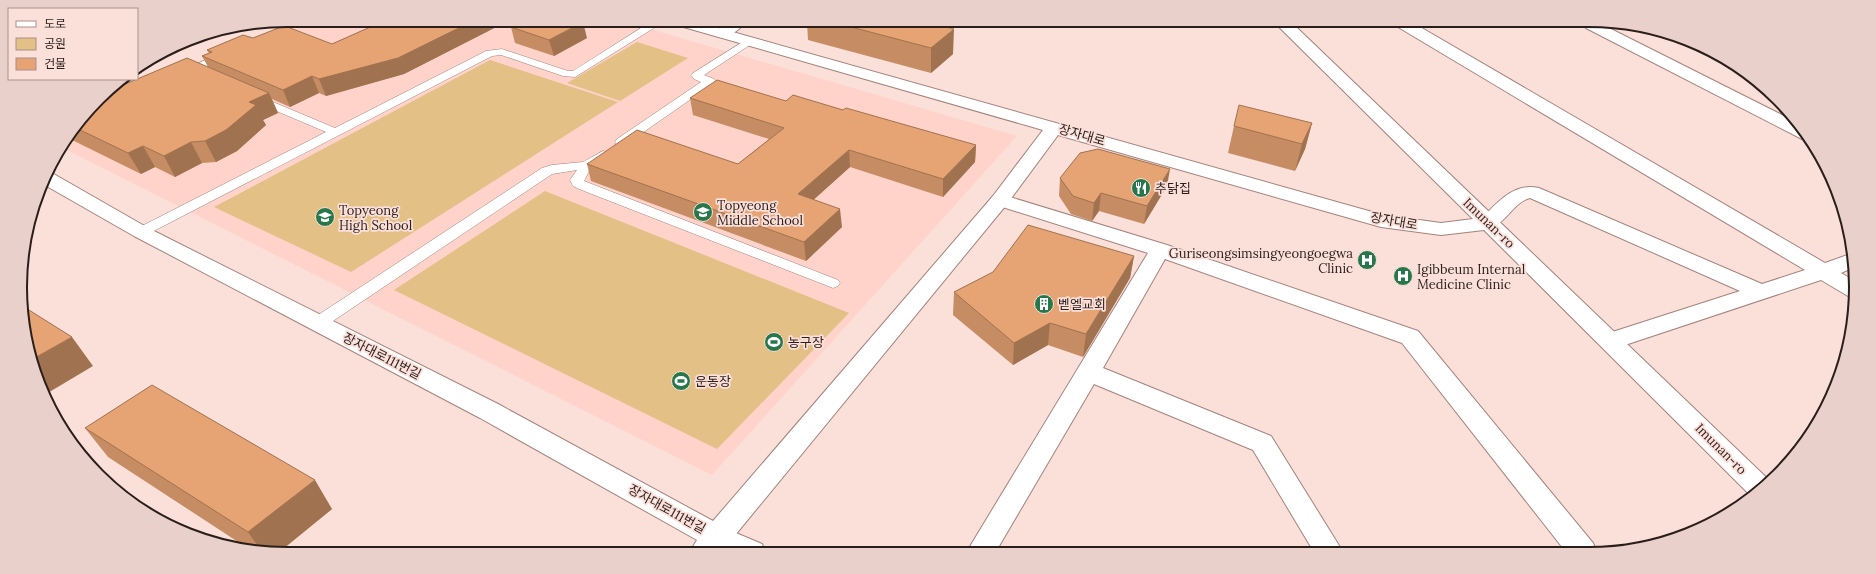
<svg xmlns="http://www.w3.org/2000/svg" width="1876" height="574" viewBox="0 0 1876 574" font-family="Lora,'Noto Sans KR',serif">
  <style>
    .built { fill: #ffd3ca }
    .green { fill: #e2c086 }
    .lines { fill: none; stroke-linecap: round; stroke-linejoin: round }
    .lane-casing { stroke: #a3837c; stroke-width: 1 }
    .street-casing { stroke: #a3837c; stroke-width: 2 }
    .secondary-casing { stroke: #a3837c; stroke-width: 2 }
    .lane { fill: #fff; fill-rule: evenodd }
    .street { fill: #fff; fill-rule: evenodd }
    .secondary { fill: #fff; fill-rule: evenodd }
    .wall { fill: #c68c63 }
    .shaded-wall { fill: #a17250 }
    .building { fill: #e6a373; stroke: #a17250 }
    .labels { text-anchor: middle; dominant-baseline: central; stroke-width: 3.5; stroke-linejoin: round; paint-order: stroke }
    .street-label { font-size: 13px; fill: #2a1e1b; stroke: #fbdfd9 }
    .poi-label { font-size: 13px; fill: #2a1e1b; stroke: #fbdfd9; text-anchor: start }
    .rim { fill: none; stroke: #2a1e1b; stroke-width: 2 }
  </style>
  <rect width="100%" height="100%" fill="#fbdfd9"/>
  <polygon class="built" points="297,20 623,21 1017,136 712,475 61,147 75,125 90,109"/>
  <g class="green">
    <polygon points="637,42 688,58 620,101 567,83"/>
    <polygon points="490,60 618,102 351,272 214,207"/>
    <polygon points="545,191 849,313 717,449 394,290"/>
  </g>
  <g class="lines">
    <g class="lane-casing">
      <g id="lane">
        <polygon points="652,21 665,21 575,77 563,76 501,55 492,56 146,235 136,235 134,232 136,229 326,132 253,101 251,99 253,97 261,97 335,128 486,51 502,49 568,71 573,71"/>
        <polygon points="749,38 754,41 753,43 704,75 714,79 716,81 714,83 625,145 617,145 615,142 617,139 701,82 694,79 691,75 693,73"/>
        <polygon points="225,51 229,52 230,54 229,56 200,70 208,76 206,78 198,78 188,71 190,67"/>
        <polygon points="603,151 608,152 609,155 591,167 584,181 838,280 840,283 838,286 833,288 828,286 579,189 573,186 570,180 577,170 552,174 324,327 318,328 312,327 310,323 312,319 542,168 552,165 583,162"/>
      </g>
    </g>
    <g class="street-casing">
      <g id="street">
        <path d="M728,22H745C739,31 727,39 716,36L714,33Z"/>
        <path d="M1395,24H1415L1825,263L1853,253L1854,267L1841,273L1855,281V298L1848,296L1821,280L1619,347L1611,349L1603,347L1599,341L1603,335L1740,291L1530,198C1510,203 1503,233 1481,227L1478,223L1481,219C1497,203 1514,182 1539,188L1762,284L1805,270L1398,27Z"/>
        <polygon points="1583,25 1603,25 1798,123 1812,140 1802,139 1586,28"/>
        <polygon points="1000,194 1167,245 1418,331 1593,543 1597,552 1566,552 1402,343 1165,259 1103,368 1271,436 1343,552 1314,552 1253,450 1094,384 995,553 966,553 1148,253 993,204 990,200 993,196"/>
        <polygon points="717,525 762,544 766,553 724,553 707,545 703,537 707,529"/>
      </g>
    </g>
    <g class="secondary-casing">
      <polygon id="secondary" points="671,21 697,22 1383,215 1441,223 1473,219 1276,24 1293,24 1770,481 1765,488 1751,496 1484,230 1441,235 1381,227 1058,135 1007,204 727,545 720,553 689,553 697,540 480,418 134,236 43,184 47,172 52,173 148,228 498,404 713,521 993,196 1043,130 673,24"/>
    </g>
    <use href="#lane" class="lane"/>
    <use href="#street" class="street"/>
    <use href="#secondary" class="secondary"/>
  </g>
  <g class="wall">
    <polygon points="386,20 508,21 404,74 326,96 319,93 290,107 272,99 278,113 263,120 266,125 237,151 216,162 202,163 175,177 155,167 141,174 70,139 68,136 75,125 208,67 202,56 209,53 207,50 253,38 332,44"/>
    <polygon points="807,22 927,22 953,54 931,73 808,40"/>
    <polygon points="511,27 587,38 554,56 515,43"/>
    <polygon points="690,98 786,101 843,110 976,145 975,162 943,197 850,167 813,200 842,227 806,261 591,181 587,164 738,164 769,139 693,115"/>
    <polygon points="1312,123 1305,149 1295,171 1228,153 1234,126"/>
    <polygon points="1060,178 1167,186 1144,224 1099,211 1092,221 1071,214 1059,196"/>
    <polygon points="1134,256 1130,278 1083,357 1048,345 1013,365 953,315 954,292"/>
    <polygon points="85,428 332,509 278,553 252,551 108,457"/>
  </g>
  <g class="shaded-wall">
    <polygon points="473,21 508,21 404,74 326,96 319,79"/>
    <polygon points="583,22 587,38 554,56 549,40"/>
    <polygon points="954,29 953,54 931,73 931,48"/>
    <polygon points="312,76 319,93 290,107 283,90"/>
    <polygon points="269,93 278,113 263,120 266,125 237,151 216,162 205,141 249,102"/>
    <polygon points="1312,123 1305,149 1295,171 1302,144"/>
    <polygon points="191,142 202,163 175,177 164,156"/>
    <polygon points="976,145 975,162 943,197 943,179"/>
    <polygon points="143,146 155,167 141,174 128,153"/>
    <polygon points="849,150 850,167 800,212 798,194"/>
    <polygon points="1170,169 1167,186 1144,224 1147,206"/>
    <polygon points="1101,193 1099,211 1092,221 1094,203"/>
    <polygon points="840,209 842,227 806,261 804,242"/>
    <polygon points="1134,256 1130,278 1083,357 1086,334"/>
    <polygon points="1050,323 1048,345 1013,365 1014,343"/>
    <polygon points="72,337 93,366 46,394 31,360"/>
    <polygon points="315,480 332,509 278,553 262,552 248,532"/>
  </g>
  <g class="building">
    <polygon points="386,20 473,21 398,58 319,79 312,76 283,90 202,56 212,52 207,50 243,35 253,38 281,27 285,26 332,44"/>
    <polygon points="523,21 580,21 583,22 549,40 511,27"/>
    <polygon points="832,22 927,22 954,29 931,48"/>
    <polygon points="187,58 269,93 249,102 256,105 226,130 205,141 191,142 164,156 143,146 128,153 74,127 104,93"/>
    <polygon points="717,80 786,101 793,95 843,110 846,108 976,145 943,179 849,150 798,194 840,209 804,242 587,164 637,130 738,164 784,128 690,98"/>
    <polygon points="1239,105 1312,123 1302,144 1234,126"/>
    <polygon points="1098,149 1170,169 1147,206 1101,193 1094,203 1073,196 1060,178 1080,153"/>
    <polygon points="1028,225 1134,256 1086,334 1050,323 1014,343 954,292 993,272"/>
    <polygon points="21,305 72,337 31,360 29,356"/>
    <polygon points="152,385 315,480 248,532 85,428"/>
  </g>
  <defs>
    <g id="restaurant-disc" transform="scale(1)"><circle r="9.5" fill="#26784a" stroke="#fbdfd9"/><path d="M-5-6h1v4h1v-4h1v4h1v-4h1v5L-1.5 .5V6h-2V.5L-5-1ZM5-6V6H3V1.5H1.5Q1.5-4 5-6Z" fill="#fff"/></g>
    <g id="school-disc" transform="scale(1)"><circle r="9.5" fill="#26784a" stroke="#fbdfd9"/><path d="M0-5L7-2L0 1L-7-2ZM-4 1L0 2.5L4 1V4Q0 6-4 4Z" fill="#fff"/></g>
    <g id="hospital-disc" transform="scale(1)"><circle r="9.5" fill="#26784a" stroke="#fbdfd9"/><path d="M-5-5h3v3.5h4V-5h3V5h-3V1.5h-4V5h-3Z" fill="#fff"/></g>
    <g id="building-disc" transform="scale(1)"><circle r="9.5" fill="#26784a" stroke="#fbdfd9"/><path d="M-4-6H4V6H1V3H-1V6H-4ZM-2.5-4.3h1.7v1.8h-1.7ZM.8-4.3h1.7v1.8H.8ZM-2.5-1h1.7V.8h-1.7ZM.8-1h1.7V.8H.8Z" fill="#fff"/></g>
    <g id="stadium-disc" transform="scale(1)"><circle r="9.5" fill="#26784a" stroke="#fbdfd9"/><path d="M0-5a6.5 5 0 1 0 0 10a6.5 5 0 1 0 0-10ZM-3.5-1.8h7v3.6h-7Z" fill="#fff"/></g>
  </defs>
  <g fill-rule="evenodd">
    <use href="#restaurant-disc" x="1141" y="188"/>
    <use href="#school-disc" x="703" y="212"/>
    <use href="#school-disc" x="325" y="217"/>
    <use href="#hospital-disc" x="1367" y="260"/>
    <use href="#hospital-disc" x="1403" y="276"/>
    <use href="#building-disc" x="1044" y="304"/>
    <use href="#stadium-disc" x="774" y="342"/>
    <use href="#stadium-disc" x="681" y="381"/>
  </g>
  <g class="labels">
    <g class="street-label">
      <text transform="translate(1082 135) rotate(16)">장자대로</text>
      <text transform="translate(1394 221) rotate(10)">장자대로</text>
      <text transform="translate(1489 223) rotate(44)">Imunan-ro</text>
      <text transform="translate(382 356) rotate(27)">장자대로111번길</text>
      <text transform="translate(1721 449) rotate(45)">Imunan-ro</text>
      <text transform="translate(667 509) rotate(29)">장자대로111번길</text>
    </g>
    <g class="poi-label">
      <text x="1155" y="188">추닭집</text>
      <text x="717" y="205">Topyeong<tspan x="717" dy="15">Middle School</tspan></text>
      <text x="339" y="210">Topyeong<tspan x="339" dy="15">High School</tspan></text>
      <text x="1353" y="253" text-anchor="end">Guriseongsimsingyeongoegwa<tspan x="1353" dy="15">Clinic</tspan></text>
      <text x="1417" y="269">Igibbeum Internal<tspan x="1417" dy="15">Medicine Clinic</tspan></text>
      <text x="1058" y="304">벧엘교회</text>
      <text x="788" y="342">농구장</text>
      <text x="695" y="381">운동장</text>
    </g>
  </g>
  <path d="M0 0H1876V574H0ZM287 27H1589A260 260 0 0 1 1849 287V287A260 260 0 0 1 1589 547H287A260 260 0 0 1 27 287V287A260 260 0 0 1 287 27Z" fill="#ead0ca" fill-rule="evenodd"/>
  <path class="rim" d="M287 27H1589A260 260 0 0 1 1849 287V287A260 260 0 0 1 1589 547H287A260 260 0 0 1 27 287V287A260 260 0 0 1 287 27Z"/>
  <rect x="8" y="8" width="130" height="72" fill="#fbdfd9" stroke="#a7928d"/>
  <rect x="16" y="21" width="20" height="6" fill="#ffffff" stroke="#a7928d"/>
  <text x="44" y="28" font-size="12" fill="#2a1e1b">도로</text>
  <rect x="16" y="38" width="20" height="12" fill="#e2c086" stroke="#a7928d"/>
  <text x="44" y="48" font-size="12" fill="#2a1e1b">공원</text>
  <rect x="16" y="58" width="20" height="12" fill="#e6a373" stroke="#a7928d"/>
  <text x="44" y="68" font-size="12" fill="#2a1e1b">건물</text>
</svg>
